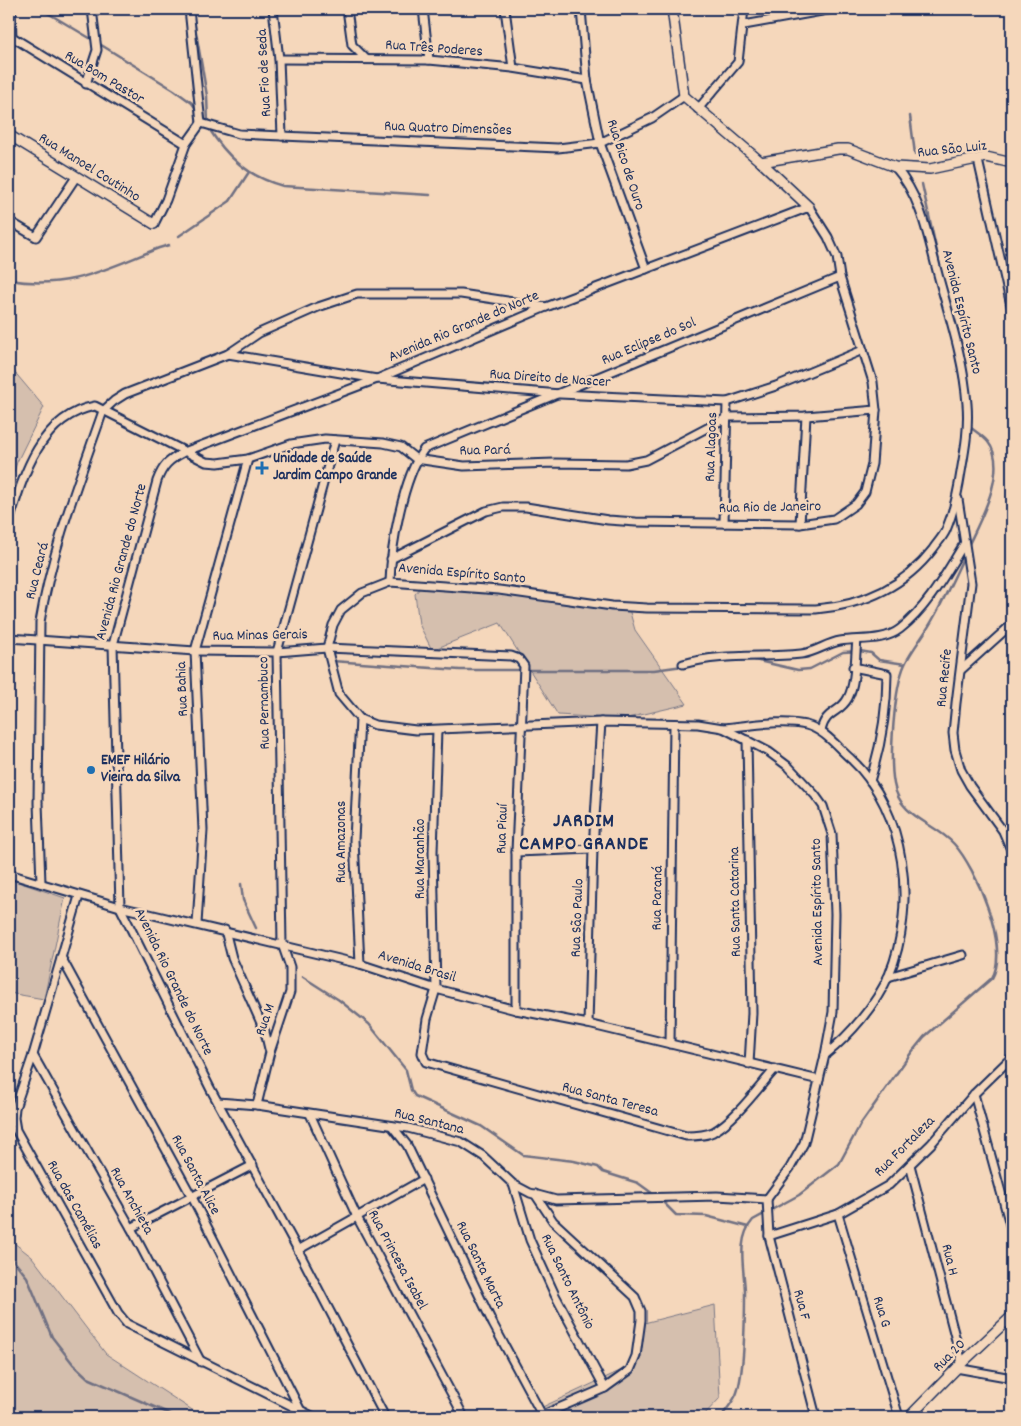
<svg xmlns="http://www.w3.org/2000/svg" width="1021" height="1426" viewBox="0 0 1021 1426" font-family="Dekko,sans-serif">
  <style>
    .green { fill: #d5bfae; stroke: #787786 }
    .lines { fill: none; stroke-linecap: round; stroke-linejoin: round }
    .stream { stroke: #707082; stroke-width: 2.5 }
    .minor-casing { stroke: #1b2f5e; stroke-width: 11 }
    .tertiary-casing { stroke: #1b2f5e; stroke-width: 12 }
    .minor { stroke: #f5d7bb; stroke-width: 7 }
    .tertiary { stroke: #f5d7bb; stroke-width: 9 }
    .poi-dot { fill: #1f6fb2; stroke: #f5d7bb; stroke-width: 2 }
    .labels { text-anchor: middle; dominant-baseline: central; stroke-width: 5; stroke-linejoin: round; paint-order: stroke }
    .street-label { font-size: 15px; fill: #1b2f5e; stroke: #f5d7bb }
    .poi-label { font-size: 15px; font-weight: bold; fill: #1b2f5e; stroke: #f5d7bb; text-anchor: start }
    .district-label { font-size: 20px; font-weight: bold; letter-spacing: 1px; fill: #1b2f5e; stroke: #f5d7bb }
  </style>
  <rect width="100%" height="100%" fill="#f5d7bb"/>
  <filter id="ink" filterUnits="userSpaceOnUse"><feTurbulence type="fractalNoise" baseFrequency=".02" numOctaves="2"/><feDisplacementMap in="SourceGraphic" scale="10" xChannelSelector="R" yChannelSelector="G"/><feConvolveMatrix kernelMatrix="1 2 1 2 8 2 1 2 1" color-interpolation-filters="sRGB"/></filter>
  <g filter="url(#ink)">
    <g class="green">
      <polygon points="12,369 44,407 17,462 9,489 9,370"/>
      <polygon points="421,587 480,591 629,609 635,630 687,704 623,719 558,715 500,623 432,650 419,624 415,594"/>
      <polygon points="9,879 65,898 44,999 9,993"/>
      <polygon points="9,1239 32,1257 106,1354 203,1417 9,1417"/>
      <polygon points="715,1305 720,1398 702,1417 521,1417 639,1362 644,1323"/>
    </g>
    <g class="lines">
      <g class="stream">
        <polyline points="41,9 93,40"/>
        <polyline points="193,15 207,96 208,124"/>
        <polyline points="98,43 174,90 192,103 198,112"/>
        <polyline points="910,116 915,154"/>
        <path d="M208,127C226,156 248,177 283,186L430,195"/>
        <polyline points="922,184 945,289"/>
        <polyline points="179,236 230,201 249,172"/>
        <path d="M9,280C70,290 105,269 159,248L169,245"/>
        <polyline points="956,356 963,395"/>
        <path d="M968,546C980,521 1009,468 988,442C983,436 976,432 970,427"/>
        <polyline points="750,659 798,670 810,669 843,652 860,651 871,653 879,660 905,664"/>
        <polyline points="332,661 460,670 654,670 683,666"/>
        <polyline points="241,884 243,900 256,928"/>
        <polyline points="303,977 339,1000 369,1024 406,1070 411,1090 415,1096 481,1126 523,1155 574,1161 598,1167 603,1172 638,1183 656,1196"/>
        <polyline points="660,1199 676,1215 706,1216 748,1227"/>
        <polyline points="9,1255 27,1277 52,1337 73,1364 88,1378 177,1417"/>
        <path d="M721,1417C726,1410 732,1403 736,1395C745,1374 745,1315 745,1291C744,1268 736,1239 753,1220L799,1195L839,1164L860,1125L911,1053L924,1037L992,978C1010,947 976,868 954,844C934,822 900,818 894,784C889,758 894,688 905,664C913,648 925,634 933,619C945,598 955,575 965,554"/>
      </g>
      <g class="minor-casing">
        <g id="minor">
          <polyline points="11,9 12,38"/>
          <polyline points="273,9 279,59 282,136"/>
          <polyline points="347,9 352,45 366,59"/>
          <polyline points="423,9 429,60"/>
          <polyline points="505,9 513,68"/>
          <polyline points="581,9 587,80 600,143 646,269"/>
          <polyline points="744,25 833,9"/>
          <polyline points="9,35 186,144"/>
          <polyline points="279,59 429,60 513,68 587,80"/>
          <polyline points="86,84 97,50 92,9"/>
          <polyline points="698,109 738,62 744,9"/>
          <polyline points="201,123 239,134 558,148 600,143 652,118 684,96"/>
          <polyline points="978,160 1012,310"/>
          <polyline points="9,221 36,237 76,177"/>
          <polyline points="154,224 166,200 186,144 201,123 189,9"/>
          <polyline points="228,354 377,379 560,394 727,402 776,386 863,350"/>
          <polyline points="958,499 971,583 956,703 953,733 955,750 961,770 970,786 1003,831 1012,852"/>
          <path d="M9,522C23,476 40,416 95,406L206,462L218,463L248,459L291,444L325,439L383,443L401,447L416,459L464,466L554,463L626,464L646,460L728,417L806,416L876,410"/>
          <polyline points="724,523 727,402"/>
          <polyline points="800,524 806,416"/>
          <path d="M390,582C391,545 403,478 424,449L840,277"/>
          <polyline points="9,638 195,651 277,652 327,648 511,656 519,659 524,666 516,852 516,1010"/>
          <path d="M683,664C722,653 761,658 801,654C814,653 827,643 840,641C860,638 883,642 900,629C928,607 946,573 964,544"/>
          <path d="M853,667L887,674C887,710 881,746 870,781"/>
          <polyline points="961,670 1012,624"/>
          <polyline points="360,719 354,840 360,964"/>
          <path d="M723,728C749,726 781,719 806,725C825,730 837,747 851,759C907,811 917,907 889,975C876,1005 850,1035 825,1055"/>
          <path d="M437,730L433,852L436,989L427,1019L422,1053L426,1062L686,1136C695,1136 705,1136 713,1132C735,1120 758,1088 775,1069"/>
          <path d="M821,731C825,710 840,714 848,698C856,683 855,657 857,640"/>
          <polyline points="747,740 752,1013 749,1064"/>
          <polyline points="516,852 593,849"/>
          <polyline points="9,874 120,907 360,964 436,989 516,1010 588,1024 819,1080"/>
          <path d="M41,883L38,803L40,622C52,549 79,480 103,411L114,401L125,394L228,354L259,333L318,307L357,294H461L546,307"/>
          <polyline points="79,896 33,1055 15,1108 14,1118 16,1130 118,1313 127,1324 314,1417"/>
          <polyline points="197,924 203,830 195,651 248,459"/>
          <polyline points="225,930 232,958 265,1032 269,1049"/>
          <polyline points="61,957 192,1197 300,1409"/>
          <polyline points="888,977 963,955"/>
          <polyline points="588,1024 593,849 601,722"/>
          <polyline points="670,1044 674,724"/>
          <polyline points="33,1055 131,1228 201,1362"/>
          <polyline points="974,1094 1012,1232"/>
          <polyline points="218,1102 257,1105 408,1128 461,1142 483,1156 513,1184 530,1193 556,1200 717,1196 767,1199"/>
          <polyline points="257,1105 270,1052 290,992 290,967 282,944 277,652 335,440"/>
          <polyline points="310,1114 357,1217 464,1417"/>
          <polyline points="392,1126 407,1145 493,1324 542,1415"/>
          <polyline points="910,1165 962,1363"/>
          <polyline points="513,1184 530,1240 555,1295 605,1388"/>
          <polyline points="535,1194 553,1221 635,1297 641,1311 641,1320 636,1356 630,1370 605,1388 538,1417"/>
          <path d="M767,1199L790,1168L804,1143L825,1055L833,1012L835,914L832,834L823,806L815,795L789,767L769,752L723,728L698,724L601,722L416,730L375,725L360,719L339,694L327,648L333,625L341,610L362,593L390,582L499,590L612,606L647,608L816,609C862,605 904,587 933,549C937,543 943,537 946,530C954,511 958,492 961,472C965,449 969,427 967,404C964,362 951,322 940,282C929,243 923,199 895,167"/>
          <polyline points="767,1199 769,1236 816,1417"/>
          <polyline points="838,1214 899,1417"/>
          <polyline points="131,1228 253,1165"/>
          <polyline points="769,1236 838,1214 889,1185 931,1144 974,1094 1012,1057"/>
          <polyline points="298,1250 424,1179"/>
          <polyline points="956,1368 1012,1378"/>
          <path d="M385,1417L298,1250L210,1088L120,907L113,645L157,481C163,465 169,460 184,452L377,379L546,307L809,207L828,237L837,257L840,277L873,382L876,410L872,464L865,492L856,504L834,519L800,524L636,522L608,520L526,507H503L486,511L391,559"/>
        </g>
      </g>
      <g class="tertiary-casing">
        <g id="tertiary">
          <polyline points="672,9 684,96 761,162 809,207"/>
          <polyline points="9,135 154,224"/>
          <polyline points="761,162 838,149 848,149 895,167 930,169 986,157 1012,163"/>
          <polyline points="909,1417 962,1363 1012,1316"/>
        </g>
      </g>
      <use href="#minor" class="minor"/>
      <use href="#tertiary" class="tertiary"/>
    </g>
  </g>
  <g class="poi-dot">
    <path d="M259.5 460.5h5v5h5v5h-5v5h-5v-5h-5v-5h5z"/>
    <circle cx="91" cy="770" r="5"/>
  </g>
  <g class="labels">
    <g class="street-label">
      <text transform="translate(434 49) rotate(4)">Rua Três Poderes</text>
      <text transform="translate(265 73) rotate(-93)">Rua Fio de Seda</text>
      <text transform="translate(104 78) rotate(31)">Rua Bom Pastor</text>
      <text transform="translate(448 129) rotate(2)">Rua Quatro Dimensões</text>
      <text transform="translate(952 150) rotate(-6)">Rua São Luiz</text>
      <text transform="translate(625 165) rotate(72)">Rua Bico de Ouro</text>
      <text transform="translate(89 168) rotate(32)">Rua Manoel Coutinho</text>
      <text transform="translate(961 312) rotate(76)">Avenida Espírito Santo</text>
      <text transform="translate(464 327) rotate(-23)">Avenida Rio Grande do Norte</text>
      <text transform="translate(649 342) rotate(-23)">Rua Eclipse do Sol</text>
      <text transform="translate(550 379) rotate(4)">Rua Direito de Nascer</text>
      <text transform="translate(712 447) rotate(-88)">Rua Alagoas</text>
      <text transform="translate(485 451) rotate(-1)">Rua Pará</text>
      <text transform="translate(770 508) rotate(-1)">Rua Rio de Janeiro</text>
      <text transform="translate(122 562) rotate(-75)">Avenida Rio Grande do Norte</text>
      <text transform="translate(38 571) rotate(-76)">Rua Ceará</text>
      <text transform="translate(462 574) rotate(5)">Avenida Espírito Santo</text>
      <text transform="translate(260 636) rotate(-1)">Rua Minas Gerais</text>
      <text transform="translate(945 678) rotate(-84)">Rua Recife</text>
      <text transform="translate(183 689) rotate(-92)">Rua Bahia</text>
      <text transform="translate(265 703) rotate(-91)">Rua Pernambuco</text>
      <text transform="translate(503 829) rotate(-88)">Rua Piauí</text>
      <text transform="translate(342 842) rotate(-90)">Rua Amazonas</text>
      <text transform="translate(421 859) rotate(-90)">Rua Maranhão</text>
      <text transform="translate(658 898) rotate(-89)">Rua Paraná</text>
      <text transform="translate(736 902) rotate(-91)">Rua Santa Catarina</text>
      <text transform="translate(818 902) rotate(-91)">Avenida Espírito Santo</text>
      <text transform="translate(578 918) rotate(-88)">Rua São Paulo</text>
      <text transform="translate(417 967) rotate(17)">Avenida Brasil</text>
      <text transform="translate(173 982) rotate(64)">Avenida Rio Grande do Norte</text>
      <text transform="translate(266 1020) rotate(-71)">Rua M</text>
      <text transform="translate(610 1100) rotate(15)">Rua Santa Teresa</text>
      <text transform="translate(429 1122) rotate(14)">Rua Santana</text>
      <text transform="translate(905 1147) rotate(-45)">Rua Fortaleza</text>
      <text transform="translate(195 1175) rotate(62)">Rua Santa Alice</text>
      <text transform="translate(131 1201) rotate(61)">Rua Anchieta</text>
      <text transform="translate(74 1205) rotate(61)">Rua das Camélias</text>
      <text transform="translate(397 1260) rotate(62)">Rua Princesa Isabel</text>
      <text transform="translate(949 1260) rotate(76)">Rua H</text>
      <text transform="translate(480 1265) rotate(64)">Rua Santa Marta</text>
      <text transform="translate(567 1282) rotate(64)">Rua Santo Antônio</text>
      <text transform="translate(801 1305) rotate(75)">Rua F</text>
      <text transform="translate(881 1312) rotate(73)">Rua G</text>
      <text transform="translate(950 1356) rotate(-45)">Rua 20</text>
    </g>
    <g class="poi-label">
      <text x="273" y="459">Unidade de Saúde<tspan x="273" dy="17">Jardim Campo Grande</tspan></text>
      <text x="101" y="761">EMEF Hilário<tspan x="101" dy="17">Vieira da Silva</tspan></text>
    </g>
    <g class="district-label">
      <text x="584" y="822">JARDIM<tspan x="584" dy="23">CAMPO GRANDE</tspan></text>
    </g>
  </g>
  <rect width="1021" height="1426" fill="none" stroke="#f5d7bb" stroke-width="30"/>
  <rect x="15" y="15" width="991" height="1396" fill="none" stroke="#1b2f5e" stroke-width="2" filter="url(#ink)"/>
</svg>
